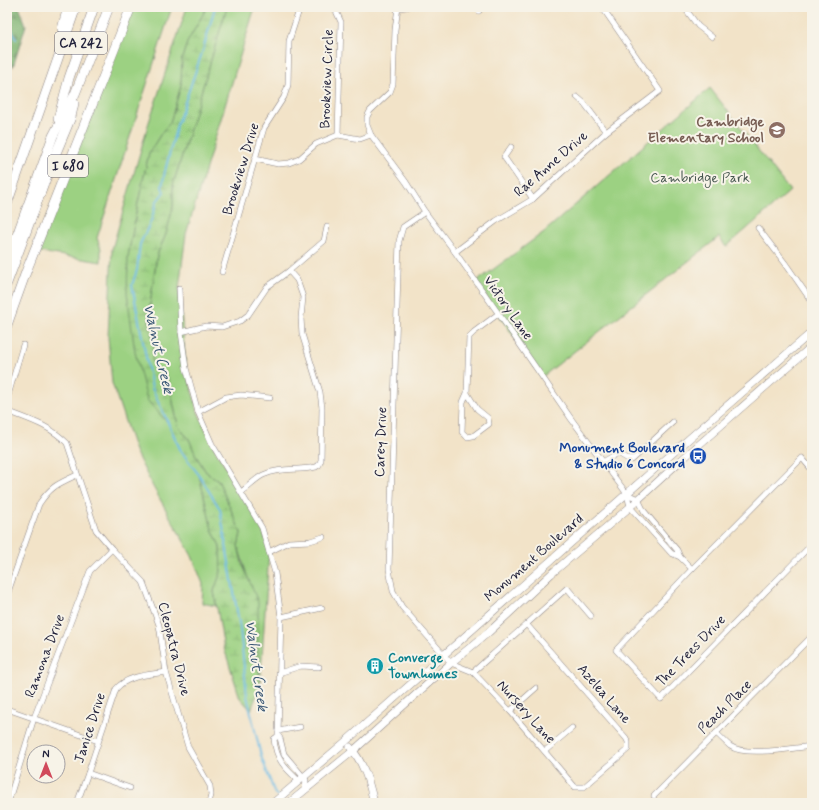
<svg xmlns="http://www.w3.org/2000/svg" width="819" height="810" viewBox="0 0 819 810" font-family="Mynerve,sans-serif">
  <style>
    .green { fill: #9cd182; stroke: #5f7a5e }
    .forest { fill: url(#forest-firs); stroke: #506a56 }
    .wetland { fill: url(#wetland-marsh); stroke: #5f7a5e }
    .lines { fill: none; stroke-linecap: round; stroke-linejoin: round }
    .stream { stroke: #6abbe5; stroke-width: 2 }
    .street-casing { stroke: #8a8282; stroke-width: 6 }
    .secondary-casing { stroke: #8a8282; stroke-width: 8 }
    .highway-casing { stroke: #8a8282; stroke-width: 10 }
    .street { stroke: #fff; stroke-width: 5 }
    .secondary { stroke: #fff; stroke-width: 7 }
    .highway { stroke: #fff; stroke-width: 9 }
    .labels { text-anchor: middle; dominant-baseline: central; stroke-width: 4; stroke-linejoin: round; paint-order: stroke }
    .shield { fill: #f7f3e8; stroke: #62616f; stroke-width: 1 }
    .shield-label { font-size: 13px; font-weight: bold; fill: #22223b }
    .street-label { font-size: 14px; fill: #22223b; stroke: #f7f3e8 }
    .education-label { font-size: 14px; font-weight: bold; fill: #785e54; stroke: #f7f3e8; text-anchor: end }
    .park-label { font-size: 14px; fill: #475750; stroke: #f7f3e8 }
    .transit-label { font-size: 14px; font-weight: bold; fill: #164399; stroke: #f7f3e8; text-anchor: end }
    .culture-label { font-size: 14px; font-weight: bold; fill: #0d838f; stroke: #f7f3e8; text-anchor: start }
    .water-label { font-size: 15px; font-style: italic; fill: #3b5876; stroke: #f7f3e8 }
  </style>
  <defs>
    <pattern id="forest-firs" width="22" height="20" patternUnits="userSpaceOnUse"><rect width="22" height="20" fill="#7db370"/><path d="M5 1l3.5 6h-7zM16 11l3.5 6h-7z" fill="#66915d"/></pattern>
    <pattern id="wetland-marsh" width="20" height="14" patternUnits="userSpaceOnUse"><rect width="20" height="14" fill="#9cd182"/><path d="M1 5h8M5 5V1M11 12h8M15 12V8" fill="none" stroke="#86b371"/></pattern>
  </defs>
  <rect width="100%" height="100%" fill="#f7f3e8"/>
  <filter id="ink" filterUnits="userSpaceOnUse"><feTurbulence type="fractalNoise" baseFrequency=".025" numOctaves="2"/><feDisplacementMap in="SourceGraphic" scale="8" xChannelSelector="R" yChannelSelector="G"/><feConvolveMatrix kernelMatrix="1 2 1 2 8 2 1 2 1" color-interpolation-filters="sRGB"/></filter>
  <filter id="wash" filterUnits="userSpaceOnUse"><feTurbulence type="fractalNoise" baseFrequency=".012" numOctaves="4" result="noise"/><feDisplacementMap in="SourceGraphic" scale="16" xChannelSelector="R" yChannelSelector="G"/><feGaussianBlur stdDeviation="0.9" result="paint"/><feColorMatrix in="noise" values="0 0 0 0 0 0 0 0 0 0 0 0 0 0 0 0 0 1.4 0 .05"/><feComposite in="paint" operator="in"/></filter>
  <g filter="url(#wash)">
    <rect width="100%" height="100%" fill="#f2e3c8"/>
    <g class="green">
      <polygon points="131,7 172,7 97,238 101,249 101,262 34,251"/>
      <polygon points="187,7 207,7 187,43 182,58 181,86 170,123 162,132 149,153 138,203 128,257 147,400 169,424 181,451 199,475 212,529 220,546 221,572 214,591 216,606 202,603 203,584 192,556 152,485 135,451 112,383 108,337 112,249 148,125"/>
      <polygon points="227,7 255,7 186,234 179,288 186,368 198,412 212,444 262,528 269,552 260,687 258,652 246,572 238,546 241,533 218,480 206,472 196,456 189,439 178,426 168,378 157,369 152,360 154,346 149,324 150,304 157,255 166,234 173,207 173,185"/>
      <polygon points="710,88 790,191 726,247 719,237 542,377 476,282 544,232"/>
    </g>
    <polygon class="forest" points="7,7 19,7 26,25 13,67 7,55"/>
    <polygon class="wetland" points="207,7 227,7 173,185 173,207 166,234 157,255 150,304 149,324 154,346 152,360 157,369 168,378 178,426 189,439 196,456 206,472 218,480 241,533 238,546 242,563 258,602 258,652 260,687 251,710 240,698 224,648 214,591 221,572 220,546 212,529 199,475 181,451 169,424 147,400 135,352 127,293 128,257 138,203 149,153 162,132 170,123 181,86 182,58 187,43"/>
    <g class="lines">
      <g class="stream">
        <polyline points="215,7 203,50 177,125 165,171 162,187 164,192 157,201 151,221 140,244 137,270 132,285 152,388 181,451 199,475 220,509 240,629 247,696 261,756 275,794 278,796"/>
        <polyline points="7,20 16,39"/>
      </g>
    </g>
  </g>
  <g filter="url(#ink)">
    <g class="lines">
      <g class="street-casing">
        <g id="street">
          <polyline points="398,7 395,30 393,84 390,92 370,111 367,117 367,125 371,135 406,182 425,212 455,252 496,310 572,420 627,494 630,507 671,553 680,557 677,550 644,511 638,499 627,494"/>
          <polyline points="475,7 479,11"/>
          <polyline points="684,7 698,26 712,37"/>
          <polyline points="398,8 407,7"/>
          <polyline points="577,97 584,103 606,132"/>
          <polyline points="338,135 360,139 371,135"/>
          <polyline points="511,147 504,157 533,199"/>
          <polyline points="255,159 278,164 289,163 299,159 316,144 338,135 341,22 335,9 333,7"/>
          <polyline points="425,212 403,227 399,241 389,569 393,591 402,607 451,663 473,672 510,711 575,787 584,787 628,749 628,742 626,738 527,625"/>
          <polyline points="758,228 785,263 812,302"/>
          <polyline points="455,252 496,221 533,199 606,132 660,91 602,7"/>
          <polyline points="222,272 264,128 284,97 288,85 289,41 300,7"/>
          <path d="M179,288L181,332L186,368L198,412L212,444L262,528L275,573L281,617L278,736L274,739C276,760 285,768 299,781"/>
          <polyline points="181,332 206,326 222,327 240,321 248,315 267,287 289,271 324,241 327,227"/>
          <polyline points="467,393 477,409 488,418 489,424 473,436 467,437 462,432 463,402 467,393 469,337 474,332 498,314"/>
          <polyline points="7,399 23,345"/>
          <path d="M7,411C30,420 49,425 67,443L96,530L112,549L143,582L159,625L166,672L188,747L210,786L211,795L209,803"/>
          <polyline points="198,412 226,397 241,395 270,398"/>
          <polyline points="603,462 618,453 628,459 632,460 673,422"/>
          <polyline points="812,470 802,458 692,569 616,650 661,699 812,544"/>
          <path d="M241,492C248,487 255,479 263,475C280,467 299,471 316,467L319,465L321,460L322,408L320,392L302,334L301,318L303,297L297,280L289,271"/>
          <polyline points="269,552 289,542 310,541 323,537"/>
          <polyline points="680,557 692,569"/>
          <path d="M7,595L39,504C51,486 58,484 77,475"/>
          <polyline points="281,617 322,608"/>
          <polyline points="473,672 567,588 591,616"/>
          <polyline points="279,673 301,666 319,667"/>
          <polyline points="7,709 98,741"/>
          <polyline points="510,711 536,688"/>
          <polyline points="278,731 300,727"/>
          <path d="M716,733C721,737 725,742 730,746C745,757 793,748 812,746"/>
          <polyline points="278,736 280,738 284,754 306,780 305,789"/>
          <polyline points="545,751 572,728"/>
          <polyline points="88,773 130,788"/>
          <polyline points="654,796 812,636"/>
          <polyline points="8,803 34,718 90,571 112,549"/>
          <path d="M77,803L88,773L116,689C127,675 149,675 166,672"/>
        </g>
      </g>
      <g class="secondary-casing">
        <g id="secondary">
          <path d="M350,747C364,763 369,782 374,803"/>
          <polyline points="273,803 345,742 691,437 812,332"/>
          <polyline points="289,803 353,751 451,663 489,632 551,574 630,507 678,463 812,346"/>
        </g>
      </g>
      <g class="highway-casing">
        <g id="highway">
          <polyline points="62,29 68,7"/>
          <polyline points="58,119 69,78 94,7"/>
          <polyline points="7,204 76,7"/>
          <polyline points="7,263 53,136 75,94 109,7"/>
          <polyline points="7,283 51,165 71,117 74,103"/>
          <polyline points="7,325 26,272 131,7"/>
        </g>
      </g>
      <use href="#street" class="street"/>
      <use href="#secondary" class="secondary"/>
      <use href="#highway" class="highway"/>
    </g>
  </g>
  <defs>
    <g id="school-disc" transform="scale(0.9)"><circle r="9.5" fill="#8d6e63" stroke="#f7f3e8"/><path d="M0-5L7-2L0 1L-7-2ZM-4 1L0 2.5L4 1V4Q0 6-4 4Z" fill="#fff"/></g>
    <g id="bus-disc" transform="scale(0.9)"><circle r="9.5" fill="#1a4fb4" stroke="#f7f3e8"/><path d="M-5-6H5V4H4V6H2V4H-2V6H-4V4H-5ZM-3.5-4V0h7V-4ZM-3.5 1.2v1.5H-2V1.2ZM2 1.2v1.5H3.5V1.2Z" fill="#fff"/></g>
    <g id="building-disc" transform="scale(0.9)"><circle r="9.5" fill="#0f9aa8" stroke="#f7f3e8"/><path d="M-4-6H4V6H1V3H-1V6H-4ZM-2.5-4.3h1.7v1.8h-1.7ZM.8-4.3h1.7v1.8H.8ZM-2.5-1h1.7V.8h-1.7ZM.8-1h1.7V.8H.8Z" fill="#fff"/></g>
  </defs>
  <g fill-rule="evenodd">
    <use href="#school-disc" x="777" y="130"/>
    <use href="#bus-disc" x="698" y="456"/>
    <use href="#building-disc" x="375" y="666"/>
  </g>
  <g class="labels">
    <g class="shield">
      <rect x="55" y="32" width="52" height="22" rx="3"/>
      <rect x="48" y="155" width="40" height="22" rx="3"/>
    </g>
    <g class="shield-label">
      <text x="81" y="43">CA 242</text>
      <text x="68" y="166">I 680</text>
    </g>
    <g class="street-label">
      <text transform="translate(327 79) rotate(-88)">Brookview Circle</text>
      <text transform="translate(551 164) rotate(-41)">Rae Anne Drive</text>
      <text transform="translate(241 169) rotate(-73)">Brookview Drive</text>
      <text transform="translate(508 308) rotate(55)">Victory Lane</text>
      <text transform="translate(381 442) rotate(-88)">Carey Drive</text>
      <text transform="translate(534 558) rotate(-41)">Monument Boulevard</text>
      <text transform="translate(174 649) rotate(76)">Cleopatra Drive</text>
      <text transform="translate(691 651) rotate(-46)">The Trees Drive</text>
      <text transform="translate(45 656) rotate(-69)">Ramona Drive</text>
      <text transform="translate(604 694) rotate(49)">Azelea Lane</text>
      <text transform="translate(725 707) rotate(-45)">Peach Place</text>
      <text transform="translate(526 712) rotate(48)">Nursery Lane</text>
      <text transform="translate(90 728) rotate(-72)">Janice Drive</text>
    </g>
    <g class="education-label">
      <text x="764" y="122">Cambridge<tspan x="764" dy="16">Elementary School</tspan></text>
    </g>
    <g class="park-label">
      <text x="700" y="178">Cambridge Park</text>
    </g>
    <g class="transit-label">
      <text x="685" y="448">Monument Boulevard<tspan x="685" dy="16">&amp; Studio 6 Concord</tspan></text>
    </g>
    <g class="culture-label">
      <text x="388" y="658">Converge<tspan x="388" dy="16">Townhomes</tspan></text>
    </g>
    <g class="water-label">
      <text transform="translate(158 349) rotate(77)">Walnut Creek</text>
      <text transform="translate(256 666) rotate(82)">Walnut Creek</text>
    </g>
  </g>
  <rect width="819" height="810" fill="none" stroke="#f7f3e8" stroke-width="24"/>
  <g transform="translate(46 764)"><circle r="19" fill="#f7f3e8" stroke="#a29fa3"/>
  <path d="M0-3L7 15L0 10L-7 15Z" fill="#d1495b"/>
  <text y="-6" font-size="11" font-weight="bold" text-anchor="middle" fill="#22223b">N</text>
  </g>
</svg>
